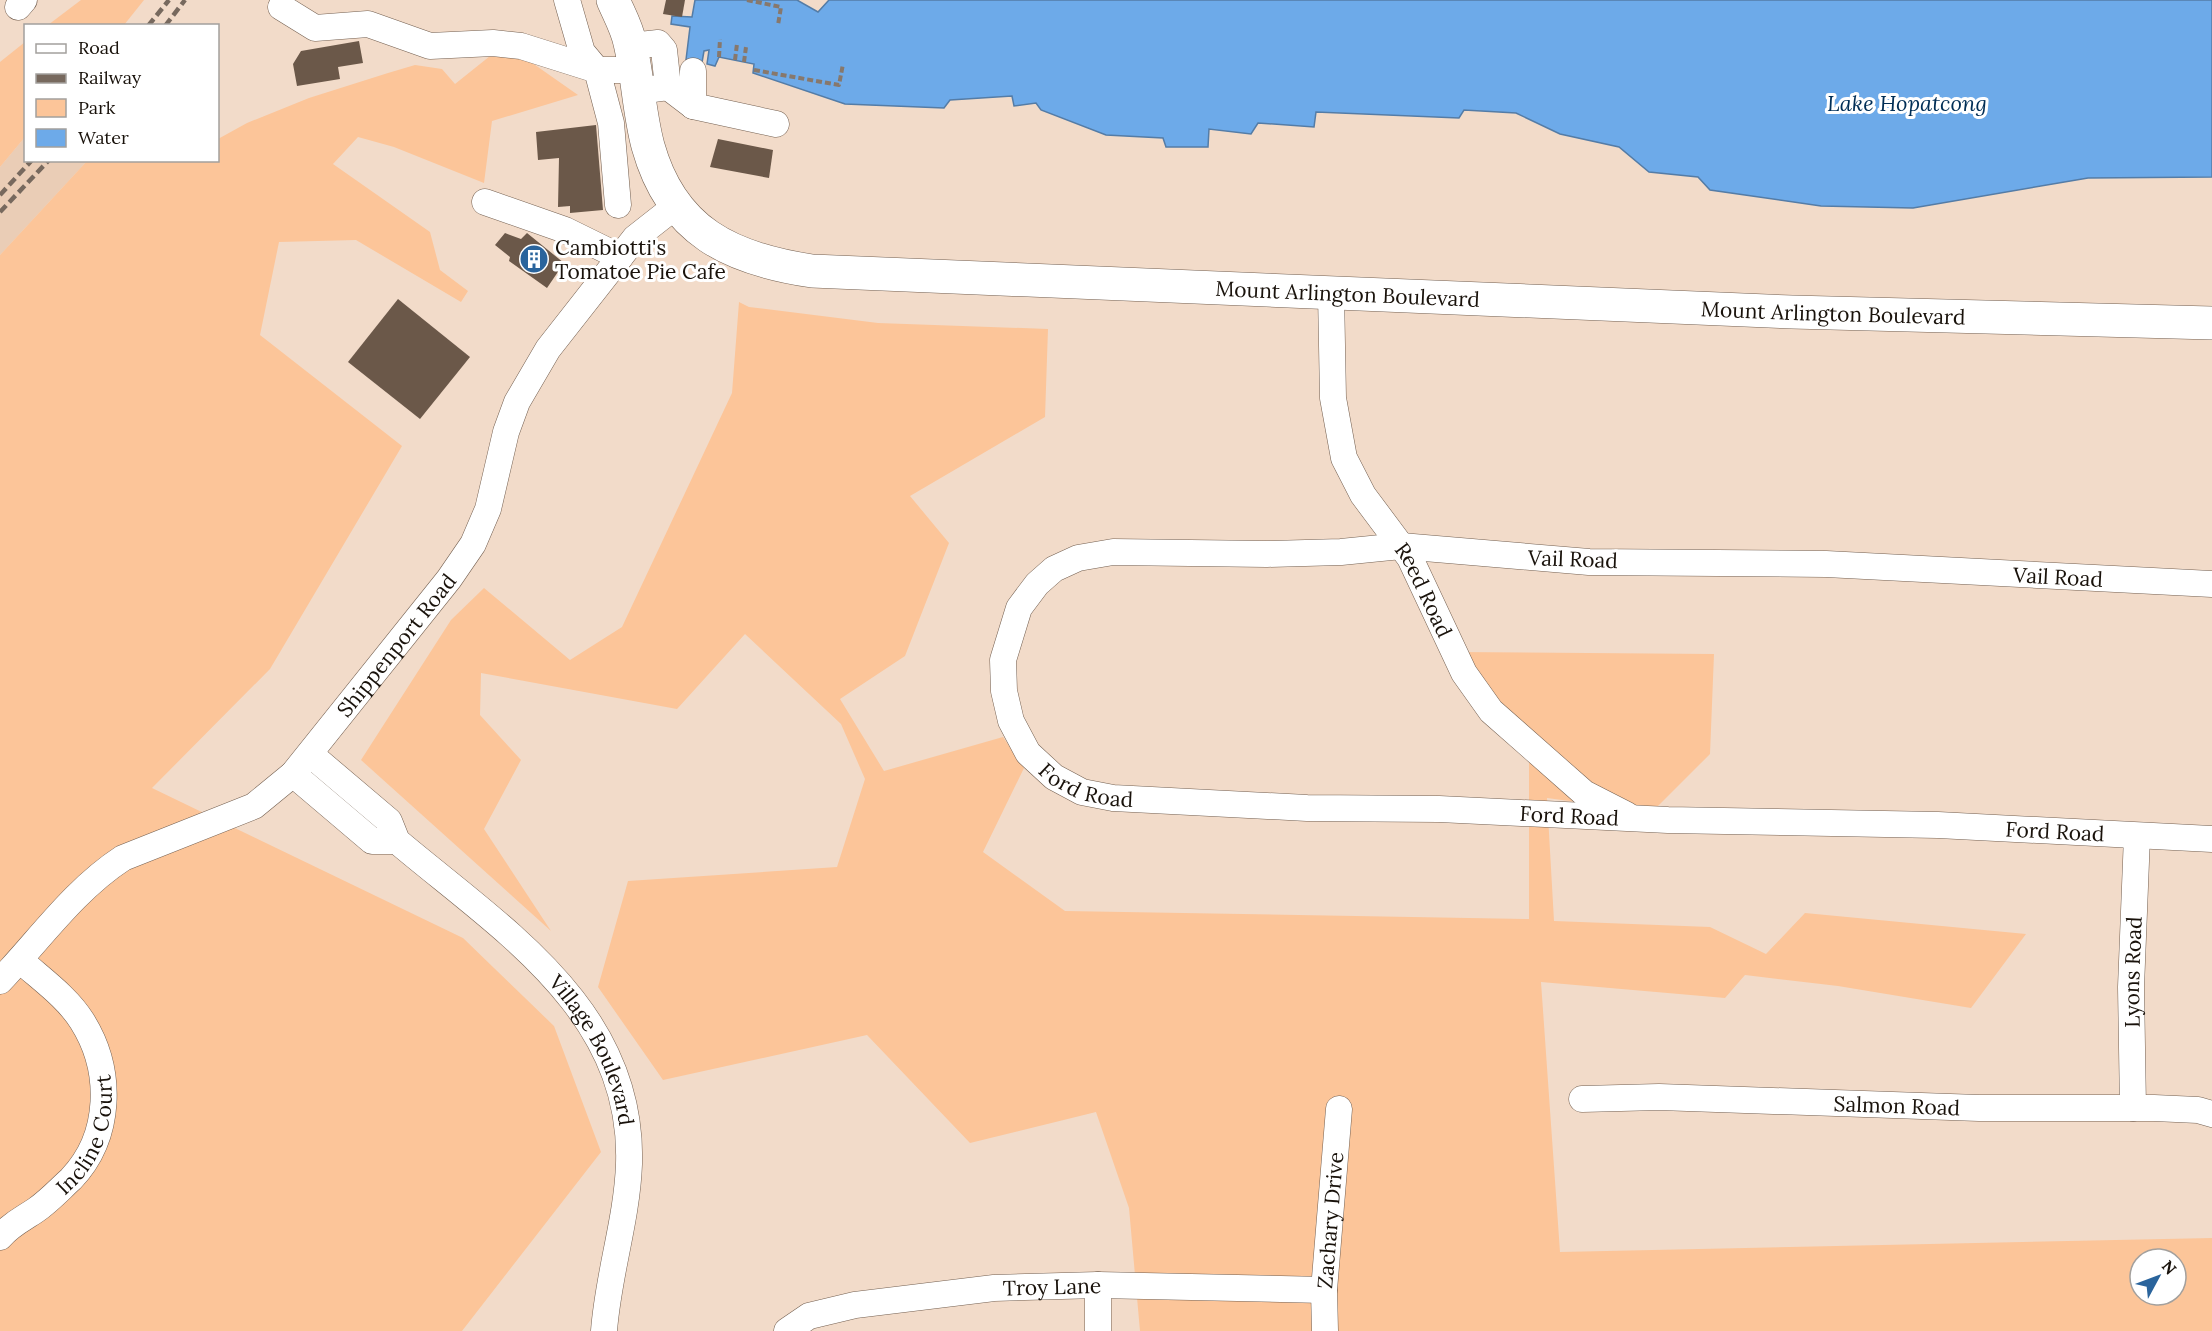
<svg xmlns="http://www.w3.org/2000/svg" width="2212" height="1331" viewBox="0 0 2212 1331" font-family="Lora,serif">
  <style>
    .built { fill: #eacdb6 }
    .green { fill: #fcc599; fill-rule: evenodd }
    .water { fill: #6daae9; stroke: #547ca6; stroke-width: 1.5 }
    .building { fill: #6b5849 }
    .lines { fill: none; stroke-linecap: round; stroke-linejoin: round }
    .minor-casing { stroke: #746051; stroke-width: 27 }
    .major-casing { stroke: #746051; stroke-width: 34 }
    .path { stroke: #87786c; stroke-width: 4; stroke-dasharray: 6 3; stroke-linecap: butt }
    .minor { stroke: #fff; stroke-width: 26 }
    .major { stroke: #fff; stroke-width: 33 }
    .rail { stroke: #77695e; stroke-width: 4.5; stroke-dasharray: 9 4.5; stroke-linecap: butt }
    .labels { text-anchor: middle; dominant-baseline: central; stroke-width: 6; stroke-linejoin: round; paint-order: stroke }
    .poi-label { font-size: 21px; fill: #19120b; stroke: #fff; text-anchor: start }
    .street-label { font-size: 21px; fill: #19120b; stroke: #fff }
    .water-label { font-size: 22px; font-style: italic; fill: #002e56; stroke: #fff }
  </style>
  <rect width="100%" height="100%" fill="#f2dbc9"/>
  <polygon class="built" points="25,137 26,160 87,161 0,255 0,167"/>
  <g class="green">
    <polygon points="81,0 144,0 124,25 48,25"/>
    <polygon points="25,42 25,137 0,167 0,62"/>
    <polygon points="505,44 578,95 492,121 484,183 394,147 358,137 333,164 430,232 440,270 468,291 461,302 356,240 279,242 260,335 402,446 270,669 152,788 463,938 554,1026 601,1152 462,1331 0,1331 0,255 87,161 218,160 218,139 247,123 309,98 388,73 415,65 442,69 455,84"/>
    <path d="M739,302L749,307L878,323L1048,329L1045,417L910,496L949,543L905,656L840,699L884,771L1003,737L1024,768L983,852L1065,911L1529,919V747L1453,652L1714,654L1710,754L1652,812L1547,798L1554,921L1710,927L1766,954L1805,913L2026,934L1971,1008L1838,986L1745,975L1725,998L1541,982L1560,1252L2212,1238V1331H1140L1129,1208L1096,1112L970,1143L867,1035L663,1080L598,987L628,881L837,867L865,779L841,724L745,634L677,709L481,673L480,715L521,760L484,829L551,931L361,760L451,620L484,588L570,660L622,627L732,393ZM2140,1259H2176V1295H2140Z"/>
  </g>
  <polygon class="water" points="695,0 797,0 818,12 829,0 2212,0 2212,177 2088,178 1913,208 1821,206 1710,190 1698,177 1649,172 1619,147 1560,134 1516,113 1464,110 1459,118 1316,112 1314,127 1258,123 1251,134 1209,129 1208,147 1166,147 1163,138 1106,135 1041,110 1036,103 1014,106 1012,96 950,100 944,108 845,104 753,73 754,64 719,57 715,66 707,64 709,50 704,51 700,74 685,68 690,27 671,24 672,16 692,17"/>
  <g class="building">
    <polygon points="666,0 685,0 682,17 663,14"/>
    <polygon points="359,41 363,63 338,67 340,79 297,86 293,64 301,51"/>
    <polygon points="596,125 603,210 570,213 570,206 558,207 559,158 538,160 536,132"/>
    <polygon points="718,139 773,150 769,178 710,167"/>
    <polygon points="505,233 521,239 527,233 564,263 547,288 509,261 510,257 495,245"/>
    <polygon points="398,299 470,357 420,419 348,362"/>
  </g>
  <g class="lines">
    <g class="minor-casing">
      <g id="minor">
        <polyline points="567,0 582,52 597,70 634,70"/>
        <polyline points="18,7 24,0"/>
        <polyline points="281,7 315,28 368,24 430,46 493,43 521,46 597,70 611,123 618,205"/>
        <polyline points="631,46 658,43 664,50 668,87 653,89"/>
        <polyline points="668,87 693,106 776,124"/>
        <polyline points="693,106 693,71"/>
        <polyline points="485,202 565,230 620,257"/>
        <path id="s1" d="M1331,293L1333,398L1344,458L1363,495L1410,558L1464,673L1491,711L1584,793L1627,815"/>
        <path id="s2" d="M2212,584L1826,564L1589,562L1401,546L1341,552L1267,554L1113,552L1078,558L1054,569L1037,584L1019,608L1003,660L1004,691L1011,721L1028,753L1054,777L1082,792L1113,798L1307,808L1439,809L1668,820L1938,825L2212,839"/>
        <path id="s3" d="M310,754L389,821L397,841C501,929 634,1010 629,1164C627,1220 608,1275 604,1331"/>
        <polyline points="293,774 372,841 397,841"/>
        <path id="s4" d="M0,981C40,939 74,890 123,858L254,806L293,774L449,579L473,544L488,509L506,432L517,402L548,349L635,238L677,205"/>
        <path id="s5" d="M1582,1099L1659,1097L1979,1108H2154L2198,1110L2212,1114"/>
        <path id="s6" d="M2133,1108L2131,987L2137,836"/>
        <path id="s7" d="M0,1237C11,1224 23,1219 36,1210C49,1201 60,1189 71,1179C112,1136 113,1070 82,1021C67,997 41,979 20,960"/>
        <path id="s8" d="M787,1331L809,1316L855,1305L994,1288L1098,1285L1324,1290"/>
        <polyline points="1098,1331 1098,1285"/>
        <path id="s9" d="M1325,1331L1324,1290L1339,1109"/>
      </g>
    </g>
    <g class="major-casing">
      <g id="major">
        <path id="s10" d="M613,0C619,14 627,28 630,43C638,77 639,113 648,146C672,232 731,259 812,271L1792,312L2212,323"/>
      </g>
    </g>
    <g class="path">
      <polyline points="747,0 781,7 778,25"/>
      <polyline points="719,57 720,39"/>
      <polyline points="735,60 737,44"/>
      <polyline points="744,62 746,47"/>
      <polyline points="754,70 839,85 843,64"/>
    </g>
    <use href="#minor" class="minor"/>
    <use href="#major" class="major"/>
    <g class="rail">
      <polyline points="148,26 169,0"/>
      <polyline points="165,26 185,0"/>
      <polyline points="0,195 32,160"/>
      <polyline points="0,212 49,160"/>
    </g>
  </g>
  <defs>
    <g id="building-disc" transform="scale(1.5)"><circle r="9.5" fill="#2a649c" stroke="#fff"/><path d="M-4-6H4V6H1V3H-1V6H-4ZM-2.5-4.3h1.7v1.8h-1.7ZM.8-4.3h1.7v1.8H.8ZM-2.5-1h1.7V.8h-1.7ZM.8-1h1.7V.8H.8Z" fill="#fff"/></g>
  </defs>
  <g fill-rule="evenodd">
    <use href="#building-disc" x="534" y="259"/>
  </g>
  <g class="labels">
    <g class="poi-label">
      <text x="555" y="247">Cambiotti's<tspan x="555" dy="24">Tomatoe Pie Cafe</tspan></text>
    </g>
    <g class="street-label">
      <text stroke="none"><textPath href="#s10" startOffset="908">Mount Arlington Boulevard</textPath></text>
      <text stroke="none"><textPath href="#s10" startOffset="1394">Mount Arlington Boulevard</textPath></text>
      <text transform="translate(1573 559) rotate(2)">Vail Road</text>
      <text transform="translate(2058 577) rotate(3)">Vail Road</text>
      <text stroke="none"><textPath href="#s1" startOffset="321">Reed Road</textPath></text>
      <text stroke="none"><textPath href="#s4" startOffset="531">Shippenport Road</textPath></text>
      <text stroke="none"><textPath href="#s2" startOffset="1437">Ford Road</textPath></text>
      <text stroke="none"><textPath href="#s2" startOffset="1923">Ford Road</textPath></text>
      <text stroke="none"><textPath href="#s2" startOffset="2409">Ford Road</textPath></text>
      <text stroke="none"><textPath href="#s6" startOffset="136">Lyons Road</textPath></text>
      <text stroke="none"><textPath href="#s3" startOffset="417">Village Boulevard</textPath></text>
      <text stroke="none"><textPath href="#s5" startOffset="315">Salmon Road</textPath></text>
      <text stroke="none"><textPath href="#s7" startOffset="140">Incline Court</textPath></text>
      <text stroke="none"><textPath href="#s9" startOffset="111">Zachary Drive</textPath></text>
      <text stroke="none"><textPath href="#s8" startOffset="272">Troy Lane</textPath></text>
    </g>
    <g class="water-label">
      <text x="1907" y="103">Lake Hopatcong</text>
    </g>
  </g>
  <rect x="24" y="24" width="195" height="138" fill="#ffffff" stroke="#a3a09d" stroke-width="1.5"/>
  <rect x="36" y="44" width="30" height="9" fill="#ffffff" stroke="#a3a09d" stroke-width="1.5"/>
  <text x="78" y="54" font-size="18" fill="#19120b">Road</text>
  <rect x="36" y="74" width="30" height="9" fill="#77695e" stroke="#a3a09d" stroke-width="1.5"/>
  <text x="78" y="84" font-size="18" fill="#19120b">Railway</text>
  <rect x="36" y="99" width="30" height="18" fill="#fcc599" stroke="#a3a09d" stroke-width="1.5"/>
  <text x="78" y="114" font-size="18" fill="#19120b">Park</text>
  <rect x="36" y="129" width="30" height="18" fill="#6daae9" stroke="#a3a09d" stroke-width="1.5"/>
  <text x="78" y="144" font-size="18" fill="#19120b">Water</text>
  <g transform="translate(2158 1277) rotate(49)"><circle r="28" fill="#ffffff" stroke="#a3a09d" stroke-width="1.5"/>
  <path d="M0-4.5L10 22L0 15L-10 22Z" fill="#2a649c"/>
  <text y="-9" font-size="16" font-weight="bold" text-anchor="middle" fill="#19120b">N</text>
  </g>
</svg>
